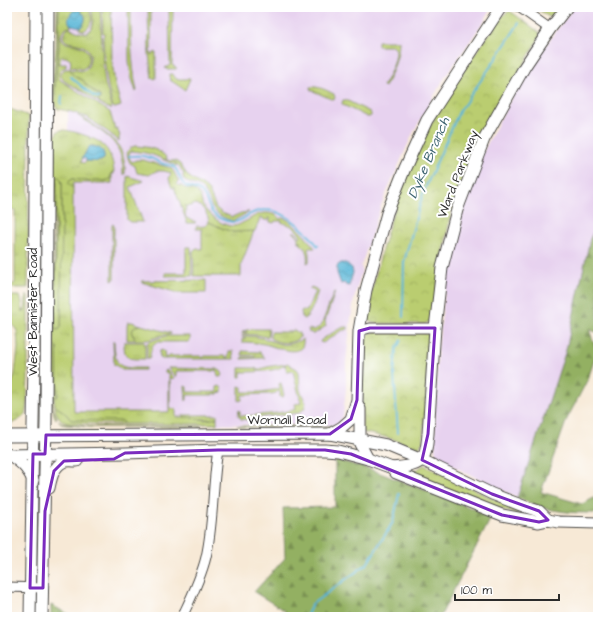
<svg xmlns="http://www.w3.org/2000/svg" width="605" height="624" viewBox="0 0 605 624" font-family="'Architects Daughter',sans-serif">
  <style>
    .built { fill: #e7d2ef }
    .grass { fill: url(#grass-tufts); stroke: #727c4e; fill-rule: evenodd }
    .forest { fill: url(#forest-firs); stroke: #5f6e46 }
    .park { fill: url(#park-crowns); stroke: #727c4e }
    .garden { fill: #bacd70; stroke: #727c4e }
    .water { fill: url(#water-waves); stroke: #427081 }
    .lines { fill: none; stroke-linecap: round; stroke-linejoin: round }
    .stream { stroke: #59b6d7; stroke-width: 2 }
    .minor-casing { stroke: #4a4845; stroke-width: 11 }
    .major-casing { stroke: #4a4845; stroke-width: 13 }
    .minor { stroke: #fff; stroke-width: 9 }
    .major { stroke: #fff; stroke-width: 11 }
    .marked { fill: none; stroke: #7b2cbf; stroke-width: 3; stroke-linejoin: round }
    .labels { text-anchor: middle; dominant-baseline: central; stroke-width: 4; stroke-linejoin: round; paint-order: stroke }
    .street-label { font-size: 13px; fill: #2b2b2b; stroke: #fff }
    .water-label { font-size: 14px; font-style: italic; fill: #3d6370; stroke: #fff }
  </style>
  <defs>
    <pattern id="grass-tufts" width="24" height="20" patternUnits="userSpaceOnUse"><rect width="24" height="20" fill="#bacd70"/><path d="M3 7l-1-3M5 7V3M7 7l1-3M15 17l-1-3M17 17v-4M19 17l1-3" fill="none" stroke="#a0b061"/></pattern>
    <pattern id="forest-firs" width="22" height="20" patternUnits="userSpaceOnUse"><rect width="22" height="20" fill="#93b062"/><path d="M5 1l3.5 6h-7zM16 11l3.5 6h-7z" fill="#788f51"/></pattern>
    <pattern id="park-crowns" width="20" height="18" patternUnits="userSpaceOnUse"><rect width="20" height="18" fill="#bacd70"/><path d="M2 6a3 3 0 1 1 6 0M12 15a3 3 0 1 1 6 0" fill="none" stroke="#a0b061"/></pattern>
    <pattern id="water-waves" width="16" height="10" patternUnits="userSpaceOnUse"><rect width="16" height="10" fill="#59b6d7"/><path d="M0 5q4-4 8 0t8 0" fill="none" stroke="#4a94af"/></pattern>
  </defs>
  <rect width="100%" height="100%" fill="#fff"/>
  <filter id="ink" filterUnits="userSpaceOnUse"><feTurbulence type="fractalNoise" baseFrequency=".025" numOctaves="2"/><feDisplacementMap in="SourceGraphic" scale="8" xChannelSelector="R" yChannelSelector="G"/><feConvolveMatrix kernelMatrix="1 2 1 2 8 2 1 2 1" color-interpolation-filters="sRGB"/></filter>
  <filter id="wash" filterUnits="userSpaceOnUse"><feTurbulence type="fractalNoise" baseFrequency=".012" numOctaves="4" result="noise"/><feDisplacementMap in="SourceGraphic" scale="16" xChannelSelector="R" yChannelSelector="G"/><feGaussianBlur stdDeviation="0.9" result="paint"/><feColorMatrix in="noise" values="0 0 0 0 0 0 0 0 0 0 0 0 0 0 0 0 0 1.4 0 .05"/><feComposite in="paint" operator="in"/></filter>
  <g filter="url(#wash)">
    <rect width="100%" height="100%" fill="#f7e9d6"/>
    <g class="built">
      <polygon points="61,7 492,7 484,21 445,77 428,106 412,135 382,203 361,266 362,270 354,299 351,318 346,363 346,389 343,416 339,423 335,425 90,424 71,422 56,255 68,145 68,103 61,103"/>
      <polygon points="574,7 598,7 598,223 590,239 566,350 517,498 441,460 436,455 435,449 435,403 438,348 449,257 464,203 482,154 522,78"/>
    </g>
    <g class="grass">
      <polygon points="57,7 58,7 58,49 54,86 53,108 52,85 56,47"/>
      <path d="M59,7H80L78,11C69,11 68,19 71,27C63,27 57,37 65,42C67,44 71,44 74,44C88,48 92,54 86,67L82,69L70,67L71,63L70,59L67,58L66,57H61L60,64H66V67L63,68L59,72V77L60,80L110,112L115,129L117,128L120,136L119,137V141L108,132L87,117L72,112L58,109L55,107V85L59,48Z"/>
      <path d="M82,7H88C93,15 93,26 84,31L79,29C82,23 87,22 84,14L80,12Z"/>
      <path d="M91,7H100L103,67L105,83L112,107L111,109L108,108L98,102L100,99V96L86,85L83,80L75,77L72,75L70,70V69L82,71L87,69C93,58 91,47 78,44C75,43 69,43 66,41C60,37 65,30 69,28C74,30 80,33 85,33C96,31 93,14 91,7Z"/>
      <path d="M102,7H111L112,60L115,84L121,106L115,108L113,107C106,83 104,60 103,36L104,35V33H103Z"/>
      <path d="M310,87C319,86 326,90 334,94L335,98L333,99H331L311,90L310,88Z"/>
      <polygon points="343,100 346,100 370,112 371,114 371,116 369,117 367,117 343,105 342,103"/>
      <polygon points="7,108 29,116 28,288 7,288 7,285 14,284 15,283 15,210 8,210 8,147 7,147"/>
      <path d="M77,115C86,118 91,123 98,128C117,141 126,150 125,174H123C123,151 116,142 98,129C91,125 85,120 77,115Z"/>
      <path d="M61,130C71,130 81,134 90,137L89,139H91V138C107,143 113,157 114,172H112L110,179L105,181L97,180L88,181L72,179L69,181L70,185L73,188L74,412H169V373H165V371L167,370L174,378L170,379V408L176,409V417H190L205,420L217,418V424H124L123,422L71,420L64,412L55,406L54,397L58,396L57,348L54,347L55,137L57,132ZM90,146H94L103,151L101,161H86L84,163L81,162C83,157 86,150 90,146ZM57,178L62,182V185L61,326L60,329L56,330L55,327Z"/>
      <path d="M53,135L52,387L53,409L57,418L56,419C51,411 52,400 51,390Z"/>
      <polygon points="40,142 43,142 42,277 39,277"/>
      <polygon points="127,176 144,181 130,187 143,222 130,222 127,220"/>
      <path d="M209,222L224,229L233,232L254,231L241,265V276H194L193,251L197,249H202V229H196V226C201,226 206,228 209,222Z"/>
      <polygon points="206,280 206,293 178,293 141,282 142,281"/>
      <path d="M311,287L316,289L318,291C315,300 312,314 304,319L302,318L301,311L303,310L307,311L313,295L316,293L314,291L310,289V288Z"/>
      <path d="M7,296H20L22,302V312V310L25,311L26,296H28C28,324 28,352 28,380C27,388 28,407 25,414C21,420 14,423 7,424V395L11,388L15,373L18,348L17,331L15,328L7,319Z"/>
      <path d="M141,325L171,333V334L163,335L148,340H135C134,331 128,338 135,326Z"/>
      <polygon points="252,329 269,329 268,337 267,337 257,335 242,334 242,333 247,333 247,332 242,331"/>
      <path d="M294,330L299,333V336H301C293,345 279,344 270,338L271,332H290Z"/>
      <path d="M166,336H190V340L189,342H158C151,346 151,350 150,357L147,359V343L148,342Z"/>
      <path d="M242,336C249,336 255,336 262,338C281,343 282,349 303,339C306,361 274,346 264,344C257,343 250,342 242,342V339H245V337H242Z"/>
      <path d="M124,342H144L145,343V359C128,359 124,360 124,342Z"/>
      <polygon points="161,350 164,351 165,358 167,358 169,356 200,356 202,357 202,358 205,356 224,356 226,357 226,358 228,358 229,351 233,351 234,359 162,359 160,358 159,352"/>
      <polygon points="242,351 260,352 265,358 242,359 242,357 255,357 256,355 242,355"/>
      <path d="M285,364L286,367L284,365C278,372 252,372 241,372V377H239V368H256L257,369V370H259C262,367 279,365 285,364Z"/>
      <polygon points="168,368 217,369 221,371 223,375 220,377 218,377 217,372 216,370 213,371 176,371 176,377"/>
      <polygon points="280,383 281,383 284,395 283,397 280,397 280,392 278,391 276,393 271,394 242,395 242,400 239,401 239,386 242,387 242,392 260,392 280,389 279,384"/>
      <polygon points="185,386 187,387 187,392 217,392 217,387 220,386 222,388 222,392 218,393 217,395 216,393 212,395 187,395 187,400 186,401"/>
      <polygon points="59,420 62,423 66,424 88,426 201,426 201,427 89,427 66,425 61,424 59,421"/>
      <polygon points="237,426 334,426 328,427 242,427"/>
      <polygon points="424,465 510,507 542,516 542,519 513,513 494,507 407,473 414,471"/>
    </g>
    <g class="forest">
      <path d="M598,223V333L589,329L597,352L588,379L567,419L541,492L582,504L598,496V513C583,513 568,513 553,510C541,508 529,503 517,498L566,350L590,239Z"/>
      <polygon points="335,460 351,464 372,470 492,516 440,617 281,617 285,611 254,592 285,558 283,508 335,507"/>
      <polygon points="51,605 74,617 51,617"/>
    </g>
    <g class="park">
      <path d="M534,7H562C558,12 555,16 549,17Z"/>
      <path d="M510,11L539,32L540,36L474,152L460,185L451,213L431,316L429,321L425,324L372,323L369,321C366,311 374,282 377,270C390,215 410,161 438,111C456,79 479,48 501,18L506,13Z"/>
      <polygon points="373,332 425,333 428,334 429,341 423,441 419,448 389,438 362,432 362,390 365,339 367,334"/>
    </g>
    <g class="garden">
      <path d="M128,7H131C131,36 131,62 137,91L136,92L131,76L129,61Z"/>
      <polygon points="148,7 151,7 151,50 149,50 149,52 151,52 151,55 156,52 156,78 154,79 152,78 149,55"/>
      <polygon points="169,7 173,7 172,65 177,68 176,69 166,69 165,68 170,65"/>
      <path d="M378,41H399C399,58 392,72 385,87L383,86C389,75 396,63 396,50L393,46H378Z"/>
      <path d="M66,69H70L73,75L75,77L83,80L86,85L100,97V99L99,101L97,100L96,101C87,95 79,88 69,84C67,82 63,81 62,78C59,74 62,70 66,69Z"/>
      <polygon points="170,74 173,74 176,79 190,79 185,90 170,80 169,76"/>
      <path d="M135,146C149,147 159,148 168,159H164V160L173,161L177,165L176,166C172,163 168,162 164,160C151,153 146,153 132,151L130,152C128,156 129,158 132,162L136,160H143L171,168C174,171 177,178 179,182L177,184L179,186L180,185C182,187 185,188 188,189C192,190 196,190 199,194C202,197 201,202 203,206C208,214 223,227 233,226C236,226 239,225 242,223C255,217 260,209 276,215L280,219C281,219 282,218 283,218C291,219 309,241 315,248H308L309,254V262L307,263C308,258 307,250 303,246C301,244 299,243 298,241L302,243C297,239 298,235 293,232H295L300,238L301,237C297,229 291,224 282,223V221H275L274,223L270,222V218H268V221L260,218L255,231L233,232L224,229L209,222C208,215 203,206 196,204L186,207L185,205C188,218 180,216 196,222L195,223H186V220L174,187L172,188L169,179L171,173L164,171H156L149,175L137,173L135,166L130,163C126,155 125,149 135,146Z"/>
      <path d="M174,160L180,164L188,176L195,181L202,185L207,189L209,191L216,208L222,213L232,217L241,213L248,212H249L233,221C226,219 215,214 212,207C209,200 208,194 201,188C195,182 179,185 184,172H182L180,167L173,161Z"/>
      <path d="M114,172V174H112V183H73V188C70,186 68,184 69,181L73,179L88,181L97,180L105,181L110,179L111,173Z"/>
      <polygon points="57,177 59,177 61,179 62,185 61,326 60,329 56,330 55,328"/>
      <polygon points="112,224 114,225 114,236 113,236 114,240 114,280 112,281"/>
      <polygon points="186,247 191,247 192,276 165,276 165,273 186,273"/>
      <polygon points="334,292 335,292 325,321 326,326 314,334 312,334 311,332 309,333 308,329 314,330 321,326"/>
      <path d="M128,322H132L141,325L135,326C134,328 132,330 132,332C131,335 135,337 135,340H127V325Z"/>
      <polygon points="344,327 348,327 348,329 341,331 323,343 320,342 321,340 337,330"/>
      <path d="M113,341H114C115,369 119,368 145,368V370H122L117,366L114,365Z"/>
      <rect x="54" y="347" width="3" height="50"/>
      <path d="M288,363L290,365L297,369L299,372L300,390L306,403L304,409L298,413L255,418L247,420L241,419L238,416L239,410L240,411V416C259,415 278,414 296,409L295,404L301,403L293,371L288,372H287L285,364Z"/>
      <path d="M55,406L64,412L71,420L123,421L124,424L67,423C59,420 55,413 55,406Z"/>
      <path d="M183,415H217V418C205,421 194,417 183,417Z"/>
    </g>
    <g class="water">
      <path d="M73,11C78,10 80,11 84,14C86,19 85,23 81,27L71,25C66,20 69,16 73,11Z"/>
      <path d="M90,146C98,146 106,150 104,159C99,163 92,161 86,161V159L82,158C86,154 86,149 90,146Z"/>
      <polygon points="341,263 346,263 352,268 353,273 349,286 346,285 344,283 341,284 337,273 337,266"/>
    </g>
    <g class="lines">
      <g class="stream">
        <polyline points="78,13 81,7"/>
        <polyline points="71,77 93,96 99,98"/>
        <polyline points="61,104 62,96"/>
        <path d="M129,156C135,156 141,155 147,157C153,158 158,162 164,164C168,165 172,165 175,168C180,173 179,182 186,186C192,189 198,188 202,193C211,204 206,212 222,219C239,228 243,215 258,211C281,205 305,230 318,246"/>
        <polyline points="403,317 404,262 423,193 459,112 495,60 519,23"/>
        <polyline points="398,433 394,374 396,350 401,340"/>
        <polyline points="306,617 312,604 367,564 393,522 399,494"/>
      </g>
    </g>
  </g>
  <g filter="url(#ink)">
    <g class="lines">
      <g class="minor-casing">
        <g id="minor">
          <polyline points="519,7 550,29"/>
          <polyline points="359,331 370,328 435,328"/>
          <polyline points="7,587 43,588"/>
          <path d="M182,617C191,598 201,578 206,557C214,522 212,486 218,450"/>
        </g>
      </g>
      <g class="major-casing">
        <g id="major">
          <polyline points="358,405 360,409 360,444 368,459"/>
          <polyline points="330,434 342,427 351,419 357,400 359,331 366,290 387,213 405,168 427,120 501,7"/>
          <polyline points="7,436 330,434 386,445 422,460 492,494 526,507 539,511 548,520"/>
          <polyline points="7,455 125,453 218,450 325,450 338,451 368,459 392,468 396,473 502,515 539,522 548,520 558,522 598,523"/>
          <path d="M10,455C21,463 26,466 33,480"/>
          <path d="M392,468C401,467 417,467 422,459C427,453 427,442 428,434L435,328L442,268L457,210L484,139L525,66L550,29L567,7"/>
          <path d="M49,488C51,479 53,467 63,462C67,460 73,461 77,461"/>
          <polyline points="30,617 34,361 36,7"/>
          <polyline points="42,617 46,420 48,7"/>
        </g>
      </g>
      <use href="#minor" class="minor"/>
      <use href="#major" class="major"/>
    </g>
  </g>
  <path class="marked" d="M370,328H435L428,434L422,460L492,494L539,511L548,520L539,522L502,515L351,454L325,450H218L125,453L114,459L64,461L54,471L45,511L43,588H30L33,454H45L46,435L330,434L351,419L357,400L359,331Z"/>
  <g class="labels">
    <g class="street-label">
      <text transform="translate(458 174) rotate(-69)">Ward Parkway</text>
      <text transform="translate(33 312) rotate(-90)">West Bannister Road</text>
      <text x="287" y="420">Wornall Road</text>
    </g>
    <g class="water-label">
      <text transform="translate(429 158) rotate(-67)">Dyke Branch</text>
    </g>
  </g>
  <rect width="605" height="624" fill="none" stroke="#fff" stroke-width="24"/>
  <path d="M455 594v6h104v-6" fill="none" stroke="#2b2b2b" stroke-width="2"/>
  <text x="461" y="594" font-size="12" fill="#2b2b2b" stroke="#ffffff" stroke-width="3" paint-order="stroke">100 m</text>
</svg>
